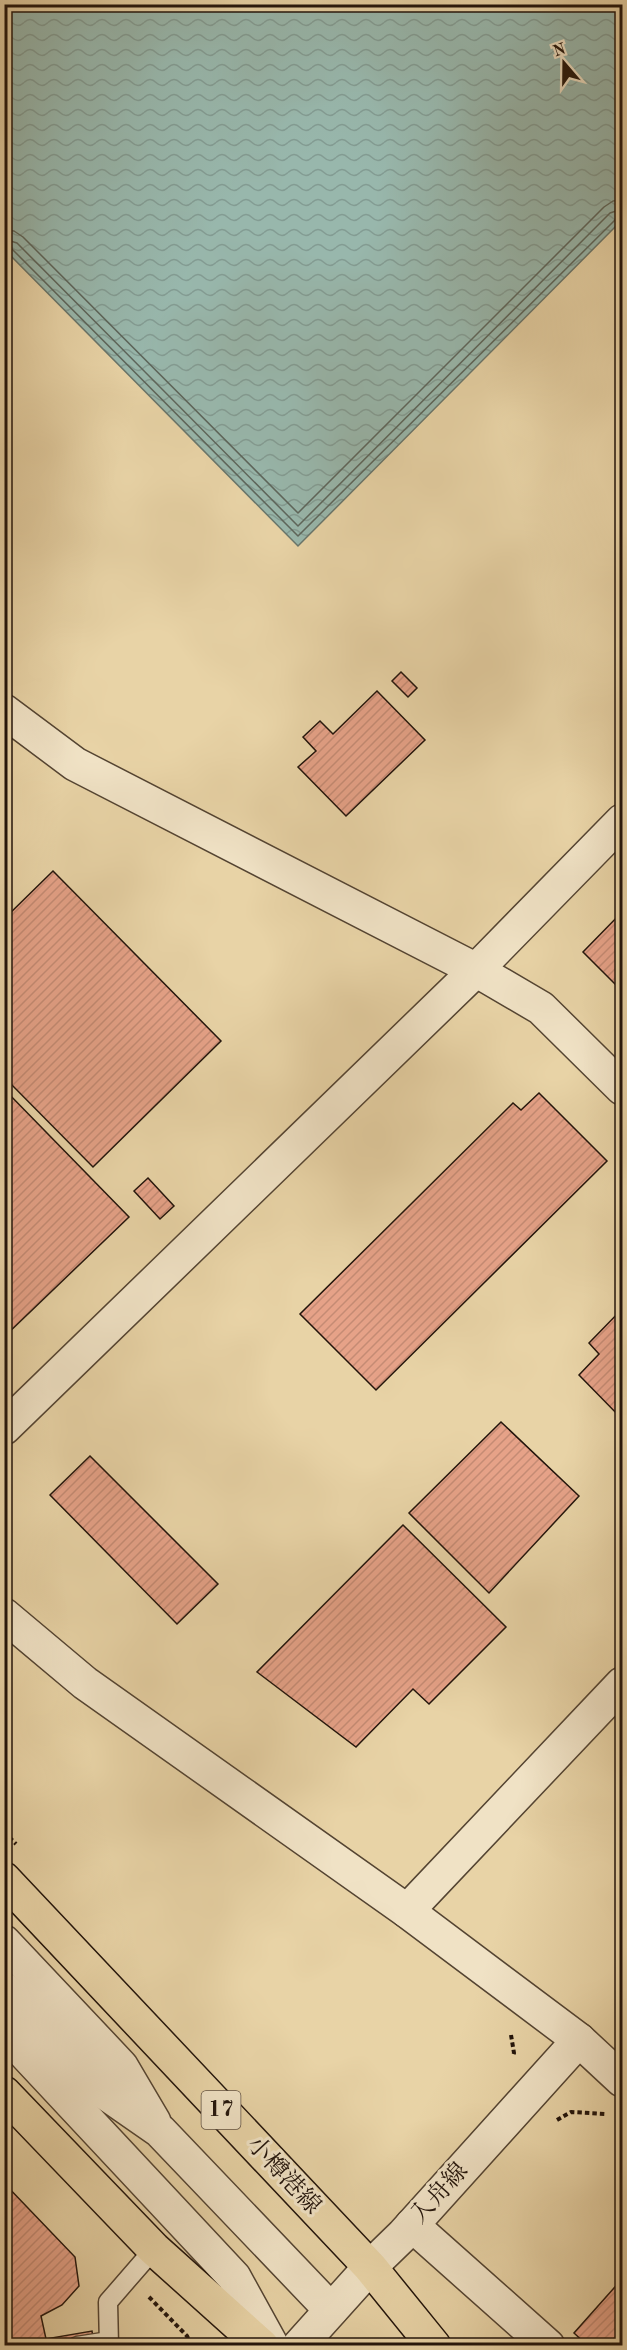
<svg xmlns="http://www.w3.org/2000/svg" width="627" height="2350" viewBox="0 0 627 2350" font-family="'Old Standard TT','Noto Serif JP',serif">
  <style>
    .water { fill: url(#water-waves); stroke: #69766c; stroke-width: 1.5 }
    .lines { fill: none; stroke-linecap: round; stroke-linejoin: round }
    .shore { stroke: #5d665c; stroke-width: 1.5 }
    .building { fill: url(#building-hatch); stroke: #22140b; stroke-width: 1.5 }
    .service-casing { stroke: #544432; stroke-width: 21 }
    .minor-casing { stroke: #544432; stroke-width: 36 }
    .tertiary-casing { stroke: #544432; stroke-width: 36 }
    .primary-casing { stroke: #22140b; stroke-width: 36 }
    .path { stroke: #22140b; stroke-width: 4; stroke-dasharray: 4.5 3; stroke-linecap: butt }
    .service { stroke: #f0e2c5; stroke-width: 18 }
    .minor { stroke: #f0e2c5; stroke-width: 33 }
    .tertiary { stroke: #f0e2c5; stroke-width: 33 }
    .primary { stroke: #e8d3a6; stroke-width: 33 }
    .labels { text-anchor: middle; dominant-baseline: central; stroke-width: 6; stroke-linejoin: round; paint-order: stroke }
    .shield { fill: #f0e2c5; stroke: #605243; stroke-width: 1.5 }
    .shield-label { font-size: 22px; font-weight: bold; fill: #22140b }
    .street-label { font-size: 24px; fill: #22140b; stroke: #f0e2c5 }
  </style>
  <defs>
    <pattern id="water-waves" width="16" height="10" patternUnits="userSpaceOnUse" patternTransform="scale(1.5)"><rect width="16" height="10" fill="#98b7ac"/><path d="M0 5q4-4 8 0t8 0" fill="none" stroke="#839c93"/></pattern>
    <pattern id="building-hatch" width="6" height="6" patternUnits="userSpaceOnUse" patternTransform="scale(1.5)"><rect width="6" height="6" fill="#e6a288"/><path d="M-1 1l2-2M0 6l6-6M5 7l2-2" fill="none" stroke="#c58b74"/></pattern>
  </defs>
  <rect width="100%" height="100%" fill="#e8d3a6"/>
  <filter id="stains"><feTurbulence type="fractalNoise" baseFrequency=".00333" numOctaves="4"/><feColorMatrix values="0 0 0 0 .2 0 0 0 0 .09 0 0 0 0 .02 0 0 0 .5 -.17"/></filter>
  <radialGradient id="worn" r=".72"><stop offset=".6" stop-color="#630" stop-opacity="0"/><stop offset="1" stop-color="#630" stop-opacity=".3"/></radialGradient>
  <polygon class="water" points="4,5 622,5 622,220 298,546 5,250"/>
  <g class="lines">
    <g class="shore">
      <polyline points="4,230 14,231 23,237 298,513 604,207 613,201 622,200"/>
      <polyline points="4,239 17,243 298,526 610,213 622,209"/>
      <polyline points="4,246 11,248 298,536 616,219 622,217"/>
    </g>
  </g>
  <g class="building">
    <polygon points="401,672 417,688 408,697 392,681"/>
    <polygon points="377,691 425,740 346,816 298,767 316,751 303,737 320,721 333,734"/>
    <polygon points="53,871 221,1041 93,1167 4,1077 4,919"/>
    <polygon points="622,912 622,991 583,952"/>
    <polygon points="4,1089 129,1217 4,1337"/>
    <polygon points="539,1093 607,1161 376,1390 300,1314 513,1103 521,1110"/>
    <polygon points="148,1178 174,1206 160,1219 134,1191"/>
    <polygon points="622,1309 622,1419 579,1375 599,1354 589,1343"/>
    <polygon points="501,1422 579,1496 489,1593 409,1513"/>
    <polygon points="90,1456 218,1584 177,1624 50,1495"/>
    <polygon points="403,1525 506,1627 429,1704 413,1689 356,1747 257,1672"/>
    <polygon points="4,2183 75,2257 79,2286 62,2305 41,2316 46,2339 92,2331 94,2346 4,2346"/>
    <polygon points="622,2279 622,2346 588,2346 574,2333"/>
  </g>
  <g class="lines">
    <g class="service-casing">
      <g id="service">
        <polyline points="77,2346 109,2341"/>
        <polyline points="109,2346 108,2302 154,2249"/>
      </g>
    </g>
    <g class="minor-casing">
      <g id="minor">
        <polyline points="4,1428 476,970 622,821"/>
        <polyline points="407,1911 622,1684"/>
        <polyline points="412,2225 548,2346"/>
      </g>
    </g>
    <g class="tertiary-casing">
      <g id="tertiary">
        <polyline points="4,711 75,764 476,970 541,1008 622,1088"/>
        <polyline points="4,1615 85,1683 407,1911 579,2040 622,2080"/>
        <polyline points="4,1942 121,2066 154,2122"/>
        <polyline points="4,1989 101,2090 160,2131 331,2310"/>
        <polyline points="4,2031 234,2277 272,2346"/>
        <polyline points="299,2346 370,2267 403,2235 579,2040"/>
      </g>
    </g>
    <g class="primary-casing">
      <g id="primary">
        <polyline points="4,1879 370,2267 434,2346"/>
        <polyline points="4,2093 154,2249 262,2346"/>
      </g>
    </g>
    <g class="path">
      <polyline points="4,1832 16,1844"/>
      <polyline points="511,2035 514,2053 513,2056"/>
      <polyline points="557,2120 571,2112 606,2114"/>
      <polyline points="149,2297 187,2336 192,2346"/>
    </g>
    <use href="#service" class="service"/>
    <use href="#minor" class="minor"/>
    <use href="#tertiary" class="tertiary"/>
    <use href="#primary" class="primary"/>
  </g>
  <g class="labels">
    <rect class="shield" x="201.5" y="2091" width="39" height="38" rx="4.5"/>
    <g class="shield-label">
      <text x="221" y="2110">17</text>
    </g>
    <g class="street-label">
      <text transform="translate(283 2176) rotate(47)">小樽港線</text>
      <text transform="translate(440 2194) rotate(-48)">入舟線</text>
    </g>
  </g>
  <rect width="627" height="2350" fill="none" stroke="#e8d3a6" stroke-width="24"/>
  <rect x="6" y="6" width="615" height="2338" fill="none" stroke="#22140b" stroke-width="3"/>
  <rect x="12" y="12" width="603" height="2326" fill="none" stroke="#22140b" stroke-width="1.5"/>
  <g transform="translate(564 63) rotate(340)" stroke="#f0e2c5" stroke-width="4.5" paint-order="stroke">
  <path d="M0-4.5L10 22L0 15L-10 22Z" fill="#22140b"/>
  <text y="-9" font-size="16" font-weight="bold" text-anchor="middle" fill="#22140b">N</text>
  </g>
  <rect width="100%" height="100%" filter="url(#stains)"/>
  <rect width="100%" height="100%" fill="url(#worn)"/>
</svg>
